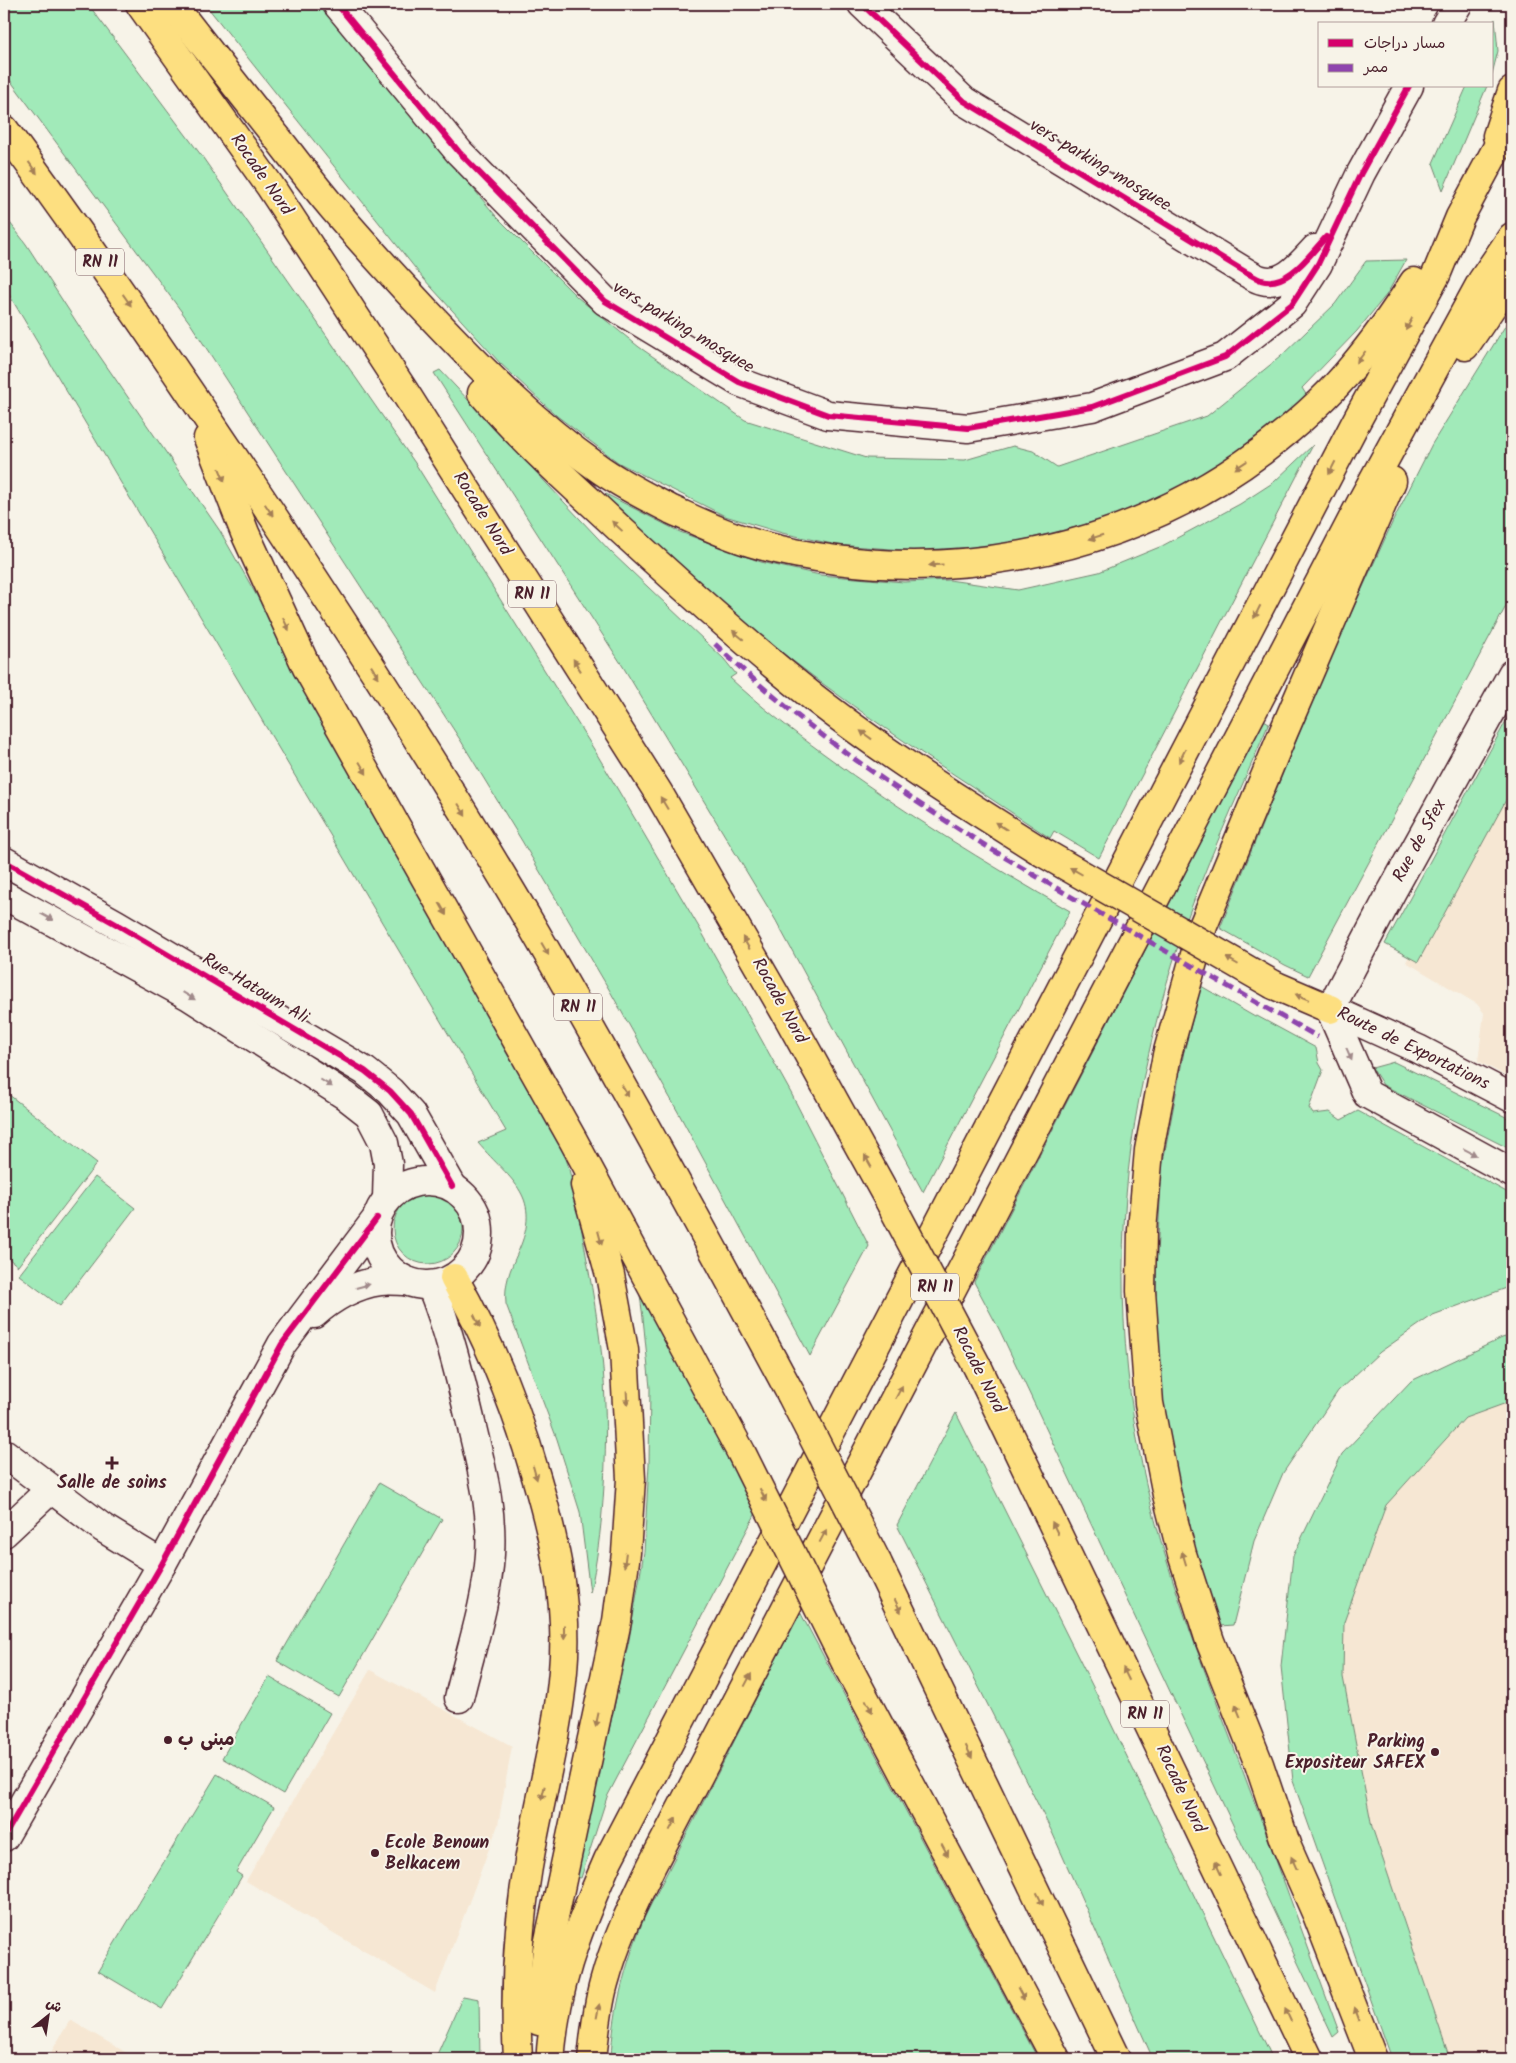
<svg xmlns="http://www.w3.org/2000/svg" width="1516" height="2063" viewBox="0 0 1516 2063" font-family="Kalam,'Playpen Sans Arabic',sans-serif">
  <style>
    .built { fill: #f6e7d3 }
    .green { fill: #a1eab9; stroke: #768472 }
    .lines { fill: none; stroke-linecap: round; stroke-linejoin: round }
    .minor-casing { stroke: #4a1f2b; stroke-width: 31 }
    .highway-casing { stroke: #4a1f2b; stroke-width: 31 }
    .minor { stroke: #f7f3e8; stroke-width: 28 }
    .highway { stroke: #fddf80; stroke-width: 28 }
    .highway-bridge-casing { stroke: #4a1f2b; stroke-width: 31; stroke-linecap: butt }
    .highway-bridge { stroke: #fddf80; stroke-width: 28 }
    .quiet { stroke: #8e44ad; stroke-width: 5; stroke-dasharray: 10 5; stroke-linecap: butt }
    .cycleway-casing { stroke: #f7f3e8; stroke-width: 9 }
    .cycleway { stroke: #d6006c; stroke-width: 6 }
    .oneway { fill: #a47f56 }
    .oneway2 { fill: #a0898a }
    .poi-dot { fill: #4a1f2b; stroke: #f7f3e8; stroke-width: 2 }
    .labels { text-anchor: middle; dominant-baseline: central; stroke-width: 4; stroke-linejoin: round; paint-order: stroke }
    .shield { fill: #f7f3e8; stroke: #7e5f64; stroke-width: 1 }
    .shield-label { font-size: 16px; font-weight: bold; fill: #4a1f2b }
    .street-label { font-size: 18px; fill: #4a1f2b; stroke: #f7f3e8 }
    .poi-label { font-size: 18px; font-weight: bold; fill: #4a1f2b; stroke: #f7f3e8; text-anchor: start }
  </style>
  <rect width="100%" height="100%" fill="#f7f3e8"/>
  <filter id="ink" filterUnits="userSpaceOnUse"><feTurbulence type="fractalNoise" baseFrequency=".02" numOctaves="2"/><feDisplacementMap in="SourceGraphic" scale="10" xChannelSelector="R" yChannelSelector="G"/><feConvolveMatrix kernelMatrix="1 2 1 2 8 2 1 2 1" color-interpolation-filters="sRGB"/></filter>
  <g filter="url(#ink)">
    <g class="built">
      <polygon points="1512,751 1512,1079 1478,1061 1484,1013 1477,1004 1406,962"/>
      <polygon points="1512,1401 1512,2059 1450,2059 1372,1827 1343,1677 1344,1622 1386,1505 1465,1418"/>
      <polygon points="370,1670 512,1746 498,1825 435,1993 246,1881"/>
      <polygon points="70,2020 137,2059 47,2059"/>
    </g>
    <g class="green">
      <polygon points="4,4 88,4 201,155 415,463 595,751 700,929 791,1093 869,1246 810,1356 678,1112 610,991 522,841 461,741 190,323 4,72"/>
      <polygon points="205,4 320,4 496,216 577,297 639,347 745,420 866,458 965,460 1013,446 1033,451 1057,467 1207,416 1280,357 1335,304 1366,261 1406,260 1387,294 1357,331 1302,388 1307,396 1252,442 1206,473 1143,505 1097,522 986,549 918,551 837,545 782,533 725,516 619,463 557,416 500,363 423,278"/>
      <polygon points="1495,19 1498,51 1492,74 1492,27"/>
      <polygon points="1467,86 1487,86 1443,190 1433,163"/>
      <path d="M4,215L26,244L81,329L220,531L551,1114C569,1157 577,1203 585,1249C594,1300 604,1352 605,1404C607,1463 603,1535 590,1593L580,1512L557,1439L506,1304C504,1284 510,1270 518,1252C543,1196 512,1182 478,1143L506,1131L4,286Z"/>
      <polygon points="1512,315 1512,595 1308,976 1285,965 1220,928 1322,677 1393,521 1432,444"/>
      <path d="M440,370L611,552L724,659L736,674L730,678C760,706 791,730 824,754C902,812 986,863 1070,911L923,1192L775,919L622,665L434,373Z"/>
      <path d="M1313,445L1099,858L1054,831L1050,838C962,779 872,723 789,658C724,607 663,553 602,498L606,494L680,532L761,562L820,575L904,582L949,580L1018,590L1099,572L1162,546L1240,504L1274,482Z"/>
      <polygon points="1512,710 1512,789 1418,962 1385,944"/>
      <path d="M1264,720L1269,723C1238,797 1202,870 1178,946C1162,996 1149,1048 1139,1099C1115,1224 1118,1364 1147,1488C1169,1582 1205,1672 1239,1761C1273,1851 1306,1942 1339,2032L1333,2037L1000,1331L974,1282Z"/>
      <polygon points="1201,986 1255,1017 1257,1016 1316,1048 1319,1063 1323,1070 1309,1108 1313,1114 1330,1112 1341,1120 1358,1111 1512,1195 1512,1286 1433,1315 1380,1352 1338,1391 1283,1473 1254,1541 1233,1625 1220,1626 1188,1530 1163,1416 1156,1315 1156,1271 1162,1167 1184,1051"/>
      <polygon points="1394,1062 1512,1120 1512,1150 1383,1085 1372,1068"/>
      <polygon points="4,1091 97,1163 18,1266 4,1255"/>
      <polygon points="95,1177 135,1208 60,1306 19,1275"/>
      <circle cx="428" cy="1229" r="35"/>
      <polygon points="637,1272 757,1511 607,1797 581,1878 576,1877 629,1640 644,1552 649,1464 650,1388 643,1318"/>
      <polygon points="1512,1335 1512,1401 1465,1418 1386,1505 1344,1622 1343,1677 1372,1827 1450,2059 1392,2059 1293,1781 1281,1666 1293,1556 1342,1454 1411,1381 1502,1338"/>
      <polygon points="956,1413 1103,1707 1273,2059 1153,2059 1052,1832 897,1525"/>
      <polygon points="379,1483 442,1519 339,1697 277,1661"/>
      <path d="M800,1612L1038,2059H611C613,2009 626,1962 645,1916Z"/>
      <polygon points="269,1677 330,1713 283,1794 222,1758"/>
      <polygon points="217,1774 274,1807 236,1872 242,1876 162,2009 98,1971"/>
      <polygon points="463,1996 479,1999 480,2059 435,2059"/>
    </g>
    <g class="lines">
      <g class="minor-casing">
        <g id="minor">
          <polyline points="337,4 459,152 605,301 739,382 828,415 968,428 1092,407 1225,357 1292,304 1318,264 1361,173 1409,86"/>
          <path d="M862,4L964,101L1247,273C1251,275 1257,279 1262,280C1284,286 1301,264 1315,249"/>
          <polyline points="1446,24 1458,4"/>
          <polyline points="4,861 116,924 365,1071 390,1091 411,1114 452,1186"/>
          <polyline points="4,895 189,996 346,1096 369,1114 384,1143 388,1164 387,1198"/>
          <polyline points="1330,1009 1391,893 1512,674"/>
          <polyline points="1330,1009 1367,1094 1512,1173"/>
          <polyline points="1330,1009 1418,1049 1512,1098"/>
          <circle cx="427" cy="1233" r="52"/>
          <path d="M431,1285C449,1330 460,1377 471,1423C481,1466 493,1509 490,1554C487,1603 470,1651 459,1698"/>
          <path d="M314,1314C332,1298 356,1284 380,1281C389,1280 399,1281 407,1281"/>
          <polyline points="4,1453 103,1528 162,1564"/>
          <polyline points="4,1533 51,1489"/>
          <polyline points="4,1837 162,1564 282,1344 377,1218"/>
        </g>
      </g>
      <g class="highway-casing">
        <g id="highway">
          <polyline points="140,4 270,186 404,391 658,792 789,1019 891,1204"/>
          <path d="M172,4C207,49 243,95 279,140C297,163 314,186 333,208C364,244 396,279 428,313C481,369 534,423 597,467C620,484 647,497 672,510C701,523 730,537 760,545C932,590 1119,558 1262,451C1295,426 1328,397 1354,365C1376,339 1396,310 1414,282"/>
          <path d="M4,129C97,255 186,385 273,516C363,652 451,788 533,928C622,1082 707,1237 791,1394"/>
          <polyline points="1497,136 1512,91"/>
          <polyline points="1465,346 1512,277"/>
          <path d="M482,393C524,443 575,487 622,531C684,588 747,645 813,697C886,754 964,803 1042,852"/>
          <polyline points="208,438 245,533 307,668 573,1140 741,1452"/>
          <polyline points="1274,985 1330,1009"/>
          <path d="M454,1278C490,1342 517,1409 537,1480C555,1542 569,1605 563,1671C558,1732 542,1790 531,1850C518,1919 514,1989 518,2059"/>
          <polyline points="979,1370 1309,2059"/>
          <polyline points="877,1562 1116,2059"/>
          <polyline points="846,1663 1056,2059"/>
          <polyline points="539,2021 547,1950 617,1621 626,1553 631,1479 624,1350 610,1275 585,1185"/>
          <path d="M551,2059C550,2048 553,2036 554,2025C562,1967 585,1913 608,1860L1357,420L1436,275L1460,217L1512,120"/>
          <path d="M592,2059C595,2033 597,2008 604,1983C615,1942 633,1905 651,1867L1362,501L1482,281L1512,237"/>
          <polyline points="1373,2059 1317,1915 1287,1847 1259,1764 1210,1641 1182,1554 1167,1495 1149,1403 1141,1291 1142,1230 1149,1150 1167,1055 1203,926 1284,731 1392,481"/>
        </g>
      </g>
      <use href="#minor" class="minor"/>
      <use href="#highway" class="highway"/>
      <g class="highway-bridge-casing">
        <g id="highway-bridge">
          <polyline points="1042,852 1274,985"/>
          <polyline points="891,1204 979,1370"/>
          <polyline points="791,1394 877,1562"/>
          <polyline points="741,1452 846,1663"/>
        </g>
      </g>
      <use href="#highway-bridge" class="highway-bridge"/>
      <path class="quiet" d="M715,644C831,755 969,838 1108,918C1178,958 1248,998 1318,1037"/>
      <g class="cycleway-casing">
        <g id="cycleway">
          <polyline points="337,4 459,152 605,301 739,382 828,415 968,428 1092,407 1225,357 1292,304 1318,264 1361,173 1409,86"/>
          <path d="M862,4L964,101L1247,273C1251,275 1256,278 1261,280C1288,288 1310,254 1326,237"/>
          <polyline points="4,861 116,924 365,1071 390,1091 411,1114 452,1186"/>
          <polyline points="4,1837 162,1564 282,1344 377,1218"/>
        </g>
      </g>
      <use href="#cycleway" class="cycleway"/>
    </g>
    <defs><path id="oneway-solid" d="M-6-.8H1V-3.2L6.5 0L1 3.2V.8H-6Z" transform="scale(1.25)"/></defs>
    <g class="oneway">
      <use href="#oneway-solid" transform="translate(33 168) rotate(54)"/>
      <use href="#oneway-solid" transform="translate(127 300) rotate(55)"/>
      <use href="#oneway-solid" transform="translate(1409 324) rotate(118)"/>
      <use href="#oneway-solid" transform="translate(1361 357) rotate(127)"/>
      <use href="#oneway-solid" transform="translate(1241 465) rotate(146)"/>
      <use href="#oneway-solid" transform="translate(1332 468) rotate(117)"/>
      <use href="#oneway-solid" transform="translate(222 475) rotate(68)"/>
      <use href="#oneway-solid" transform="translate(269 510) rotate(56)"/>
      <use href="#oneway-solid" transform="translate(617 526) rotate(-137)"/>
      <use href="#oneway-solid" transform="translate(1096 537) rotate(162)"/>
      <use href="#oneway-solid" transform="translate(936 565) rotate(177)"/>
      <use href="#oneway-solid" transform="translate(1257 612) rotate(117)"/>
      <use href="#oneway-solid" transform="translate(286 624) rotate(64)"/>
      <use href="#oneway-solid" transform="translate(738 635) rotate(-140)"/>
      <use href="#oneway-solid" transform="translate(577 665) rotate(-122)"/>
      <use href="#oneway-solid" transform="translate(375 672) rotate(58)"/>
      <use href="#oneway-solid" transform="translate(866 735) rotate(-144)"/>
      <use href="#oneway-solid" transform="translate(1182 756) rotate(117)"/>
      <use href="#oneway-solid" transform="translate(363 768) rotate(59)"/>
      <use href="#oneway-solid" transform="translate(664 803) rotate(-121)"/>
      <use href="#oneway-solid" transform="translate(462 810) rotate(59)"/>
      <use href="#oneway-solid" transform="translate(1001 826) rotate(-148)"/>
      <use href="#oneway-solid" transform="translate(1076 871) rotate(-150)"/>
      <use href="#oneway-solid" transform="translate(443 909) rotate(61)"/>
      <use href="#oneway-solid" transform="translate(746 943) rotate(-120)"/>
      <use href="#oneway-solid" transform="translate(545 949) rotate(60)"/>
      <use href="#oneway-solid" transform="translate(1232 961) rotate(-150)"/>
      <use href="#oneway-solid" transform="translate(1302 997) rotate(-157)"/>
      <use href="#oneway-solid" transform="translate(625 1091) rotate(61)"/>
      <use href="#oneway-solid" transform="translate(868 1161) rotate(-119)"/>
      <use href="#oneway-solid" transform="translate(600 1238) rotate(75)"/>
      <use href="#oneway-solid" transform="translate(477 1321) rotate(64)"/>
      <use href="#oneway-solid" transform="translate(899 1392) rotate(-62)"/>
      <use href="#oneway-solid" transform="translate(627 1398) rotate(87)"/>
      <use href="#oneway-solid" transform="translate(535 1473) rotate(74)"/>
      <use href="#oneway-solid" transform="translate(763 1495) rotate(64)"/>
      <use href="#oneway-solid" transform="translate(1055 1528) rotate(-116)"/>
      <use href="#oneway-solid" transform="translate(823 1536) rotate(-62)"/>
      <use href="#oneway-solid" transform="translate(1184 1558) rotate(-107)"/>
      <use href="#oneway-solid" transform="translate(625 1560) rotate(97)"/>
      <use href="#oneway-solid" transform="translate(898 1606) rotate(64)"/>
      <use href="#oneway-solid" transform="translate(564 1632) rotate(90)"/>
      <use href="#oneway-solid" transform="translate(1126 1674) rotate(-116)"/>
      <use href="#oneway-solid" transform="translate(748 1680) rotate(-62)"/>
      <use href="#oneway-solid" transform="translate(869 1706) rotate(62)"/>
      <use href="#oneway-solid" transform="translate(1238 1711) rotate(-112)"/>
      <use href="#oneway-solid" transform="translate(597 1720) rotate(102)"/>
      <use href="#oneway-solid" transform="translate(969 1752) rotate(64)"/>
      <use href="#oneway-solid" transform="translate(543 1793) rotate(103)"/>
      <use href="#oneway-solid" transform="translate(673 1824) rotate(-62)"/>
      <use href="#oneway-solid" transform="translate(945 1850) rotate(62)"/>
      <use href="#oneway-solid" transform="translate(1294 1863) rotate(-114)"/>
      <use href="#oneway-solid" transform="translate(1218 1868) rotate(-115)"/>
      <use href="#oneway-solid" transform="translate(1040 1899) rotate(64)"/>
      <use href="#oneway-solid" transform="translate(1021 1994) rotate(62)"/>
      <use href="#oneway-solid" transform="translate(598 2011) rotate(-79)"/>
      <use href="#oneway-solid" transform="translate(1356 2014) rotate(-110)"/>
      <use href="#oneway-solid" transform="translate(1288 2015) rotate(-115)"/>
    </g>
    <g class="oneway2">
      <use href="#oneway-solid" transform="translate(47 917) rotate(29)"/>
      <use href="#oneway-solid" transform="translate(189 996) rotate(31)"/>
      <use href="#oneway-solid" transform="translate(1349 1054) rotate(67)"/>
      <use href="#oneway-solid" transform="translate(326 1083) rotate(32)"/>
      <use href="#oneway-solid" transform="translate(1470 1152) rotate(27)"/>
      <use href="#oneway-solid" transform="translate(363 1286) rotate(-15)"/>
    </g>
  </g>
  <g class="poi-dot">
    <path d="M109.5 1455.5h5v5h5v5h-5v5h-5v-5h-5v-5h5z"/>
    <circle cx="168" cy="1740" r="5"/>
    <circle cx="1435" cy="1752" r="5"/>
    <circle cx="375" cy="1853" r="5"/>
  </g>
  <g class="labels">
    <g class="shield">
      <rect x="76" y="248.5" width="48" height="27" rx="4"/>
      <rect x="508" y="580.5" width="48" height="27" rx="4"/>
      <rect x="554" y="993.5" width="48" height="27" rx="4"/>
      <rect x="911" y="1273.5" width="48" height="27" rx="4"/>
      <rect x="1121" y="1700.5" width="48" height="27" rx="4"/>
    </g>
    <g class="shield-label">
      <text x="100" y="262">RN 11</text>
      <text x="532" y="594">RN 11</text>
      <text x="578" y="1007">RN 11</text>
      <text x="935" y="1287">RN 11</text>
      <text x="1145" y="1714">RN 11</text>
    </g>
    <g class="street-label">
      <text transform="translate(1100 166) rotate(31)">vers parking mosquee</text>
      <text transform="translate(261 175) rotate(55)">Rocade Nord</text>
      <text transform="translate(683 328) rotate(31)">vers parking mosquee</text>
      <text transform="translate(482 514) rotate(58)">Rocade Nord</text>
      <text transform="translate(1420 841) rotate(-61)">Rue de Sfex</text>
      <text transform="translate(255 989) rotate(31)">Rue Hatoum Ali</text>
      <text transform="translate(779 1001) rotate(61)">Rocade Nord</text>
      <text transform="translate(1413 1049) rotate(26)">Route de Exportations</text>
      <text transform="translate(978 1370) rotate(63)">Rocade Nord</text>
      <text transform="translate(1180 1789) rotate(65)">Rocade Nord</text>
    </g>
    <g class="poi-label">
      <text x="112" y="1483" text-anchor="middle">Salle de soins</text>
      <text x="178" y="1740">مبنى ب</text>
      <text x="1425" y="1742" text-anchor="end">Parking<tspan x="1425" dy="21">Expositeur SAFEX</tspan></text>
      <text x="385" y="1843">Ecole Benoun<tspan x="385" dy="21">Belkacem</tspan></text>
    </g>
  </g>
  <rect width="1516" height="2063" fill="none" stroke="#f7f3e8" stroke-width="20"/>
  <rect x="10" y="10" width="1496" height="2043" fill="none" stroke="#4a1f2b" stroke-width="2" filter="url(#ink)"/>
  <rect x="1318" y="22" width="175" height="65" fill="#f7f3e8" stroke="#b29e9c"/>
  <rect x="1328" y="39" width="25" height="8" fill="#d6006c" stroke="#b29e9c"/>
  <text x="1364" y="48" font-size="15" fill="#4a1f2b">مسار دراجات</text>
  <rect x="1328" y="64" width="25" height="8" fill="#8e44ad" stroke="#b29e9c"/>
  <text x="1364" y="72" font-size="15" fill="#4a1f2b">ممر</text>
  <g transform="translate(48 2016) rotate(30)" stroke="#f7f3e8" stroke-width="4" paint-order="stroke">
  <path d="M0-4L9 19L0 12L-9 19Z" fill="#4a1f2b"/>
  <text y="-8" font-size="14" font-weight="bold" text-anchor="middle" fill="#4a1f2b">ش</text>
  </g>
</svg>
